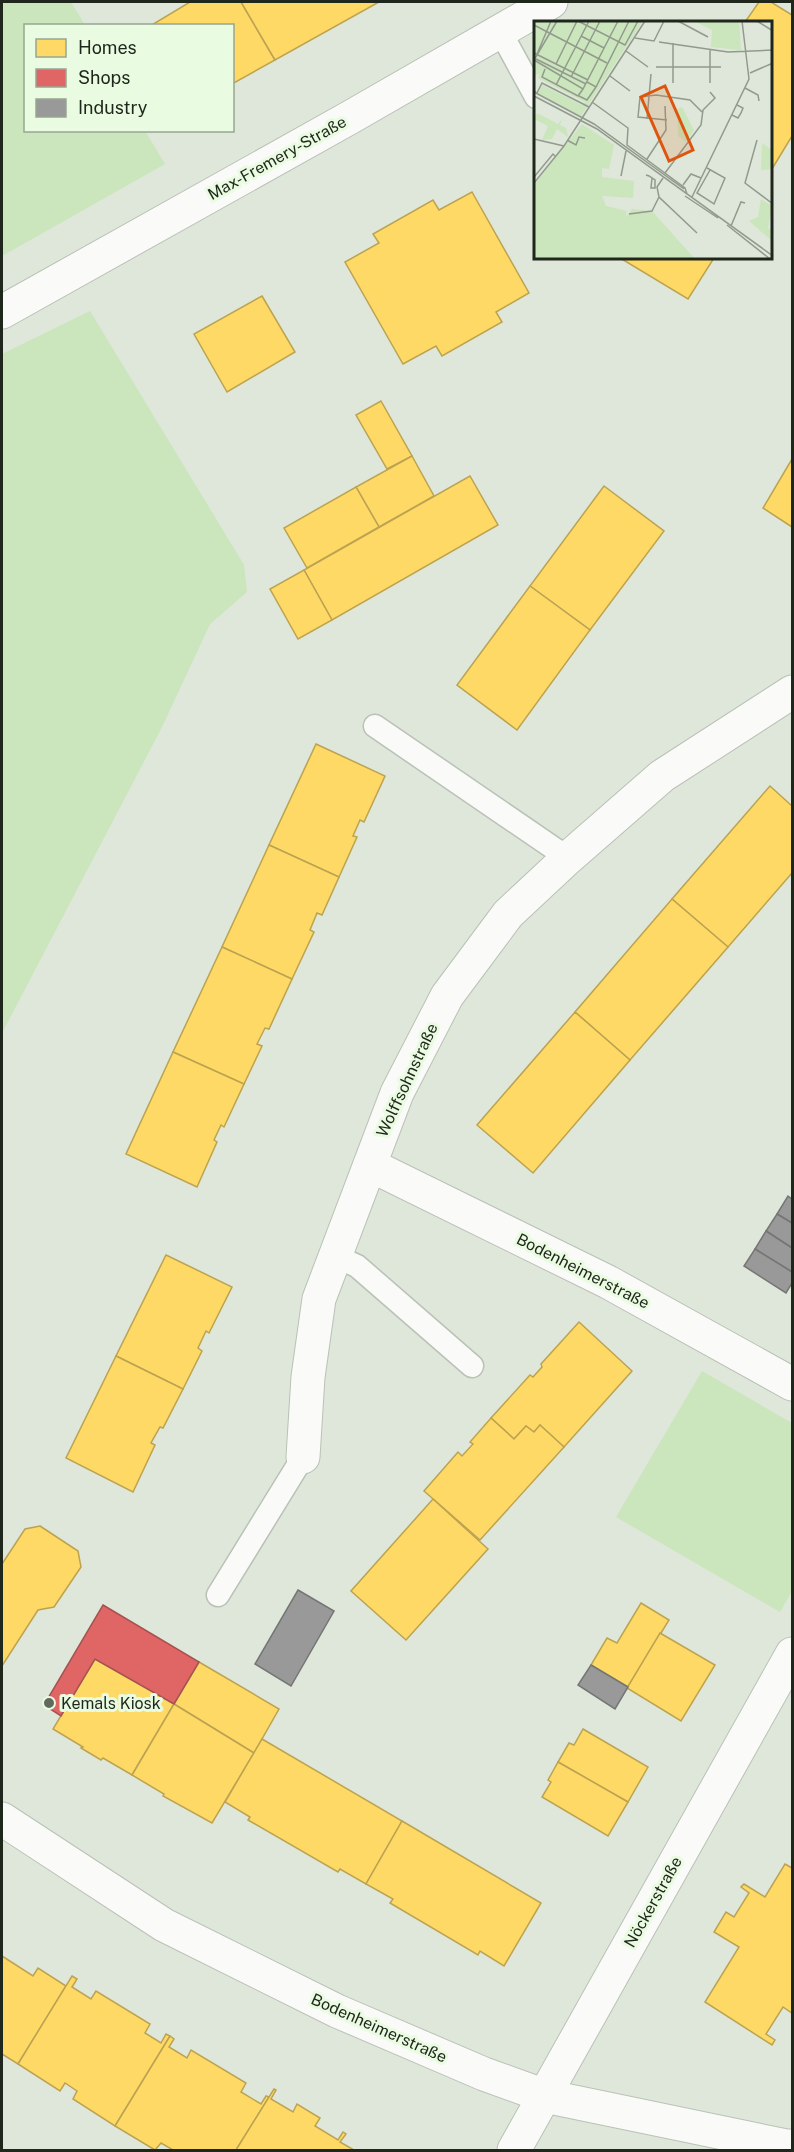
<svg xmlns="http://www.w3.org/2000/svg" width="794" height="2152" viewBox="0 0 794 2152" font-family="'Public Sans',sans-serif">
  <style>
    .green { fill: #cbe5bc }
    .homes { fill: #ffd966; stroke: #bca350; stroke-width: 1.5 }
    .shops { fill: #e06666; stroke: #a65350; stroke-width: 1.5 }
    .industry { fill: #999; stroke: #747674; stroke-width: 1.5 }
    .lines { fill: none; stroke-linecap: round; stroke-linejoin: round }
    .service-casing { stroke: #bac1b6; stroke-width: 25 }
    .minor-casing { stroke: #bac1b6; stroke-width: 35 }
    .service { stroke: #fafbf9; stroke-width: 22 }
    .minor { stroke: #fafbf9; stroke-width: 33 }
    .poi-dot { fill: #626a5e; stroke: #e9fbe0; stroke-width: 2 }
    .labels { text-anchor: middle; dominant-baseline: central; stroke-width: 6; stroke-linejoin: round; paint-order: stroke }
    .street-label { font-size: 16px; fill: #1f261c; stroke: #e9fbe0 }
    .poi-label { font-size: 16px; fill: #1f261c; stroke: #e9fbe0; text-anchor: start }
    .inset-road { fill: none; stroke: #929a8d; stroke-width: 1.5 }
    .view { fill: #de560d; fill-opacity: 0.15; stroke: #de560d; stroke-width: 3 }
    .inset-edge { fill: none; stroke: #1f261c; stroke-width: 3 }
  </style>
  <rect width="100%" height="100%" fill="#dee7d9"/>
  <g class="green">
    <polygon points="2,2 71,2 85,25 26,26 26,130 145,131 165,164 2,256"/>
    <polygon points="90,311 244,565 247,592 210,624 162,727 2,1033 2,354"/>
    <polygon points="702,1371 792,1423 792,1591 780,1612 616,1517"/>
  </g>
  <g class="homes">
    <polygon points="190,2 241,2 275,60 232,84 232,26 150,26"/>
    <polygon points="241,2 379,2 275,60"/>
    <polygon points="759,2 771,2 792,15 792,136 772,169 772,22 745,22"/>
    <polygon points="472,192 529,293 496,312 502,322 442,356 436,346 403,364 345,262 379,243 373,234 433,200 439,210"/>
    <polygon points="620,258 714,258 688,299"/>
    <polygon points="262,296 295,352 227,392 194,334"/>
    <polygon points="381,401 412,456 387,469 356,415"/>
    <polygon points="412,456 434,496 379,527 356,487"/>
    <polygon points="792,459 792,527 763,508"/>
    <polygon points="470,476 498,525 332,620 304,570"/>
    <polygon points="604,486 664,531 590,630 530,586"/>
    <polygon points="356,487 379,527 307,568 284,528"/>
    <polygon points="304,570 332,620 298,639 270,589"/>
    <polygon points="530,586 590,630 517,730 457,685"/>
    <polygon points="316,744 385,776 364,822 360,820 353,836 357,837 339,877 269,845"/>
    <polygon points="770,786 792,806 792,873 728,947 672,899"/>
    <polygon points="269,845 339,877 322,915 317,913 310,930 314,932 292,979 222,947"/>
    <polygon points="672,899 728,947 630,1060 575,1012"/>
    <polygon points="222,947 292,979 269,1029 265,1028 257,1044 262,1046 244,1084 173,1052"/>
    <polygon points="575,1012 630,1060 533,1173 477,1125"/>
    <polygon points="173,1052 244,1084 224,1127 221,1125 214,1140 217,1142 197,1187 126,1154"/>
    <polygon points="166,1255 232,1287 209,1333 206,1331 198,1348 202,1351 183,1389 116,1356"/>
    <polygon points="579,1322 632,1371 564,1447 540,1425 534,1432 526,1426 514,1439 491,1418 530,1375 533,1377 542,1367 541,1364"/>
    <polygon points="116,1356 183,1389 163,1428 160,1427 151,1443 155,1445 133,1492 66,1458"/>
    <polygon points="491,1418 514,1439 526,1426 534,1432 540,1425 564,1447 480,1540 424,1491 458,1452 462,1456 473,1444 470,1442"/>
    <polygon points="433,1499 488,1549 406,1640 351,1591"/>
    <polygon points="40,1526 78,1551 81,1567 54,1607 38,1610 2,1666 2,1564 25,1529"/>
    <polygon points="641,1603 669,1620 628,1687 591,1665 607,1638 617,1643"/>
    <polygon points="660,1633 715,1665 681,1721 627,1688"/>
    <polygon points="95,1659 174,1704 132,1775 103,1758 101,1760 81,1748 83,1747 53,1729"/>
    <polygon points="199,1662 279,1709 254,1753 174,1704"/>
    <polygon points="174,1704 254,1753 212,1823 163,1796 164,1794 132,1775"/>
    <polygon points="583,1729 648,1767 628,1802 558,1762 569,1743 574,1745"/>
    <polygon points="262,1739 402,1821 366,1884 340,1869 338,1872 248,1820 250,1817 225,1802"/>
    <polygon points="558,1762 628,1802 608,1836 542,1797 551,1782 548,1780"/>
    <polygon points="402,1821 541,1903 504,1966 480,1951 478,1955 390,1903 393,1899 366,1884"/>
    <polygon points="785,1864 792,1868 792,2013 783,2007 766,2034 775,2040 772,2045 705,2002 739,1947 714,1932 726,1912 734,1917 749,1893 741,1887 744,1884 765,1897"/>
    <polygon points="2,1956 33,1976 38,1968 66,1986 18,2064 2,2054"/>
    <polygon points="72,1976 77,1979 72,1987 91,1999 96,1991 150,2024 145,2033 161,2043 166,2034 170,2036 115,2126 73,2099 77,2091 65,2083 60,2091 18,2064"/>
    <polygon points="170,2036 174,2039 169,2047 187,2058 191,2050 246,2083 241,2092 261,2104 266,2096 269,2097 236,2150 173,2150 161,2143 155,2150 115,2126"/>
    <polygon points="274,2089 276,2090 271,2099 293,2112 297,2104 320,2118 315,2126 338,2140 343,2132 346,2134 340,2142 354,2150 236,2150"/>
  </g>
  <polygon class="shops" points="103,1605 199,1662 174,1704 95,1659 61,1716 44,1705"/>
  <g class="industry">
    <polygon points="788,1196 792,1199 792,1223 777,1214"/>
    <polygon points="777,1214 792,1223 792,1248 766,1231"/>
    <polygon points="766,1231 792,1248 792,1272 755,1249"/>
    <polygon points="755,1249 792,1272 792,1283 786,1293 744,1266"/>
    <polygon points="298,1590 334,1611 291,1686 255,1664"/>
    <polygon points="591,1665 628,1687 615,1709 578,1685"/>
  </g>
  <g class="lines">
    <g class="service-casing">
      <g id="service">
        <polyline points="500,31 536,97"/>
        <polyline points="375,726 568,858"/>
        <polyline points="335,1256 357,1266 472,1366"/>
        <polyline points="218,1595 303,1457"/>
      </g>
    </g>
    <g class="minor-casing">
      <g id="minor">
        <polyline points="2,312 349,118 551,2"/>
        <polyline points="370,1165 608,1282 792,1384"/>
        <polyline points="303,1457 308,1377 319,1299 397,1093 447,996 508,914 568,858 662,776 792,692"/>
        <polyline points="2,1819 164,1925 337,2011 484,2074 545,2096 786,2146 792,2146"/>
        <polyline points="514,2150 792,1654"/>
      </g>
    </g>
    <use href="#service" class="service"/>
    <use href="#minor" class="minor"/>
  </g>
  <circle class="poi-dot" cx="49" cy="1703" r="6"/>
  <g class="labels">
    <g class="street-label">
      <text transform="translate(277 158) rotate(-29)">Max-Fremery-Straße</text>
      <text transform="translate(407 1080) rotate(-65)">Wolffsohnstraße</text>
      <text transform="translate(583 1271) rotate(27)">Bodenheimerstraße</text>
      <text transform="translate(653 1902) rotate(-61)">Nöckerstraße</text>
      <text transform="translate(379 2028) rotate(24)">Bodenheimerstraße</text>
    </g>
    <g class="poi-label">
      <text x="61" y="1703">Kemals Kiosk</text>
    </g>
  </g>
  <g transform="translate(534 21)">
    <rect width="238" height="238" fill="#dee7d9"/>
    <path d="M0,0H109L47,95L4,72L8,64L48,84L51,81L4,57L6,52L0,55ZM147,0H205L207,29L177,26L178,9L162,1ZM148,86L160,109L152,121L144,115L143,88ZM3,92L24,103L28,98L26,104L32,107L34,116L23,108L18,118L8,119L14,105L0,98ZM48,103L80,124L75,148L68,147V156L100,160L99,177L68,175L72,185L93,190L91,197L98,188L118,190L161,238H0V164ZM228,122L238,129V148L227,149ZM227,178L238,185L234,207L238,210V220L215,200L224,196Z" fill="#cbe5bc"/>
    <path class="inset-road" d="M44,0L91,24L104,0M144,0L174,16M223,0L239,10M0,4L73,42M47,15L70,27M101,17L120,20L130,0M125,21L194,31L239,29M92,30L114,46M0,32L54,59M3,33L17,0M2,38L52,63M0,39L49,68L84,0M0,39L23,0M22,43L43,0M122,46H187M11,48L8,56L44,75L49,68M216,52L239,42M76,55L96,70M37,56L66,0M53,61L62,66L95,0M139,62V22M176,62V28M22,64L55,0M211,67L224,74L225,80M0,70L3,72L8,62L55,86M0,71L60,103L150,168M0,75L63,108L239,235M45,75L53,79L62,66M58,81L94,107L93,124L151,167L153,173M198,94L204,97L207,92L209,87L203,84M113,98L117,53M133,99L104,96L106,76L122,74L156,79L168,91M0,118L30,125M33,119L42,124L45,116L51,117M223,119L211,162L239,183M113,138L132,109L131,85M173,147L191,157L180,183L163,172L176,149M131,152L167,104L169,89L181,77L176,71M112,154L115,155L121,159V167H117L118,157M87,155L92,130M0,156L19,133L22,136M129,157L123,166L125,176L163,212M0,162L30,125L111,0M149,164L157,153L167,157M151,175L184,197M158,176L215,58L208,0M95,193L118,190L125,176M193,204L236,238M197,205L207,181L211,182"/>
    <path class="view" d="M131,65L159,129L135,140L107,76Z"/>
    <rect width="238" height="238" class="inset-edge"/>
  </g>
  <rect width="794" height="2152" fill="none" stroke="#1f261c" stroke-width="6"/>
  <rect x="24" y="24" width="210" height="108" fill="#e9fbe0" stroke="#98a692" stroke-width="1.5"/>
  <rect x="36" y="39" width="30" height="18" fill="#ffd966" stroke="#98a692" stroke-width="1.5"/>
  <text x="78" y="54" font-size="18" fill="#1f261c">Homes</text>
  <rect x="36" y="69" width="30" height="18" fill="#e06666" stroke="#98a692" stroke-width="1.5"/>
  <text x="78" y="84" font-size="18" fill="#1f261c">Shops</text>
  <rect x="36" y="99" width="30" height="18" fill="#999999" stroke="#98a692" stroke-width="1.5"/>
  <text x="78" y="114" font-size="18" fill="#1f261c">Industry</text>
</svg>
